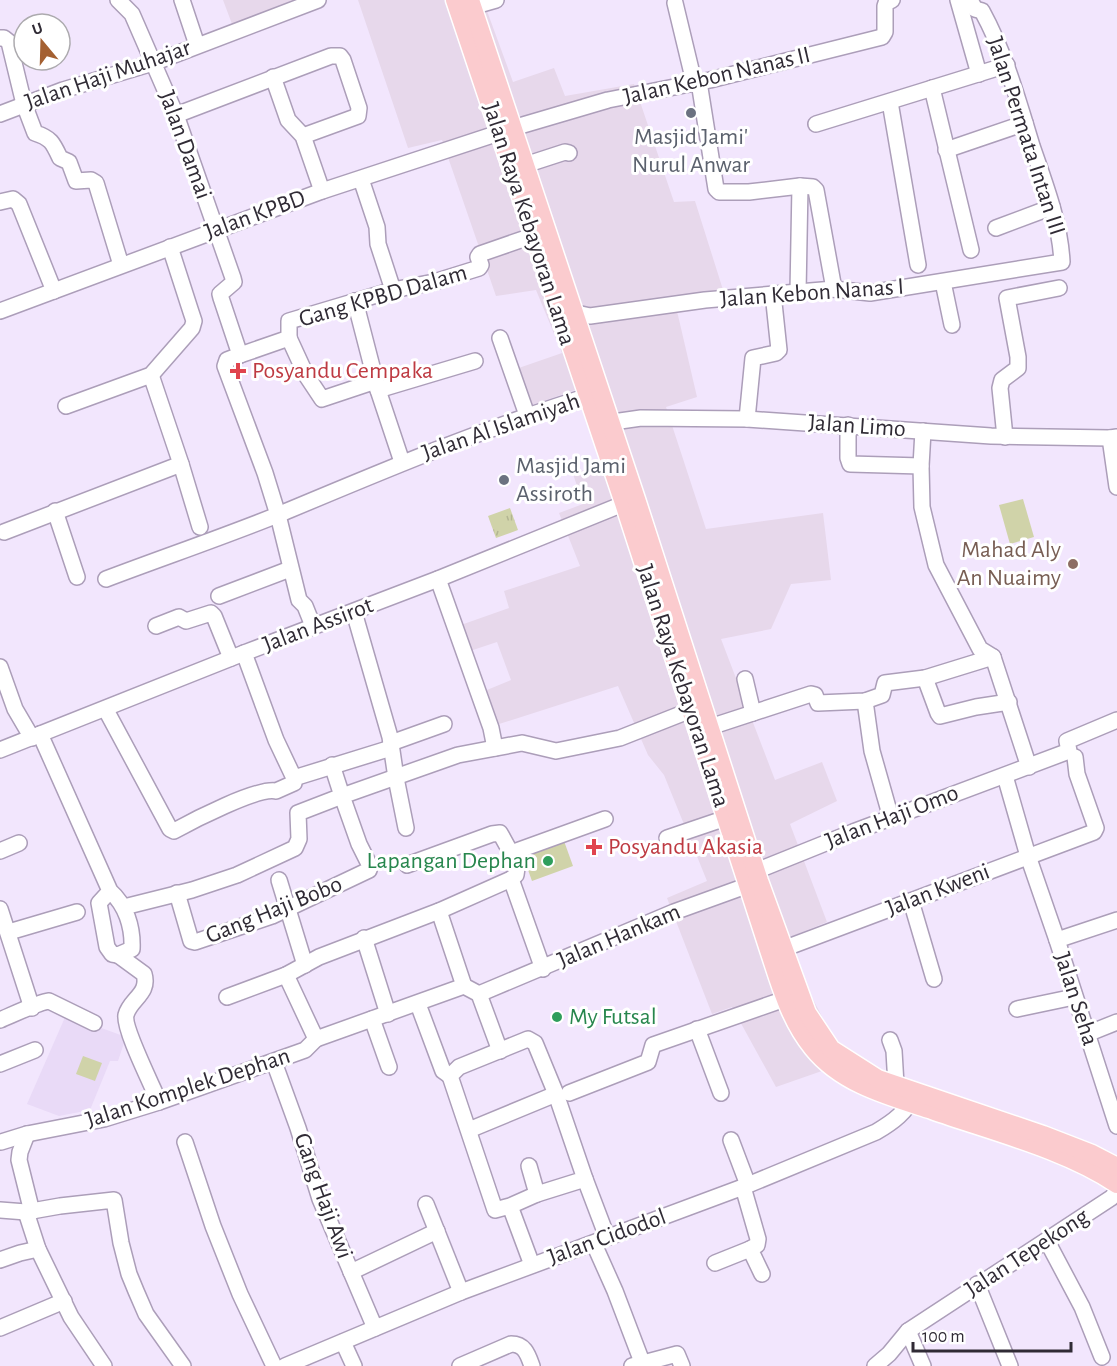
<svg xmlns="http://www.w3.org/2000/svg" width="1117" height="1366" viewBox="0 0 1117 1366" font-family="'Alegreya Sans',sans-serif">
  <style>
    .commercial { fill: #e7d8eb }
    .built { fill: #e9daf7 }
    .park { fill: url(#park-tufts) }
    .garden { fill: #d0d3a9 }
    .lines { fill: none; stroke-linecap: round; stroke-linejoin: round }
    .minor-casing { stroke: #ac9eb9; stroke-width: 18 }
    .major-casing { stroke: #fff; stroke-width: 21 }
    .minor { stroke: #fff; stroke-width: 15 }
    .major { stroke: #fbcbce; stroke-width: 18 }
    .worship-dot { fill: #6b7280; stroke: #fff; stroke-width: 2 }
    .health-dot { fill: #e0444e; stroke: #fff; stroke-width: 2 }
    .education-dot { fill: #8d6e63; stroke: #fff; stroke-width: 2 }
    .leisure-dot { fill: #2e9e5b; stroke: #fff; stroke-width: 2 }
    .labels { text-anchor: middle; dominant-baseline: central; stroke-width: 6; stroke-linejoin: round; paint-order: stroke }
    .street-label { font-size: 24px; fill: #302b35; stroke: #fff }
    .worship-label { font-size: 24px; fill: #5b616d; stroke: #fff }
    .health-label { font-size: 24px; fill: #be3a42; stroke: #fff; text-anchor: start }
    .education-label { font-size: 24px; fill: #785e54; stroke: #fff; text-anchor: end }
    .leisure-label { font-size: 24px; fill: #27864d; stroke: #fff; text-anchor: end }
  </style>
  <defs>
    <pattern id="park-tufts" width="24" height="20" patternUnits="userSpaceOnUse" patternTransform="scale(1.5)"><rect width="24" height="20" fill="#d0d3a9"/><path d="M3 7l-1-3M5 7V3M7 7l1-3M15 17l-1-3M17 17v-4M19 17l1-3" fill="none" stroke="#b3b592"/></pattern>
  </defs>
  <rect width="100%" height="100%" fill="#f2e6fd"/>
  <g class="commercial">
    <polygon points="223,0 301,0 232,24"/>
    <polygon points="358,0 483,0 513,82 554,68 565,96 634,84 674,202 695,201 724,293 677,311 697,397 666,407 706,529 823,513 831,580 791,584 771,629 721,639 775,780 822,762 837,801 790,824 827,922 788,938 801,976 833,1038 862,1057 776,1087 732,1007 712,1014 667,898 707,881 664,775 648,755 618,686 496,725 482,692 511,680 497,642 470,651 458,626 509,608 504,591 580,566 559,513 583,504 573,474 606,462 578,389 526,407 513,370 562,353 536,290 496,296 442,140 408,148"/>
  </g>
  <polygon class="built" points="66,1015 126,1037 118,1061 110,1061 90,1110 59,1116 27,1104"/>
  <polygon class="park" points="510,508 518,530 496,538 488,516"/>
  <g class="garden">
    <polygon points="1023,499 1034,537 1010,544 999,505"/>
    <polygon points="564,841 573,866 532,881 523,856"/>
    <polygon points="83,1056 102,1063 95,1081 76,1074"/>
  </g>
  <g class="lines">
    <g class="minor-casing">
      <g id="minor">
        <polyline points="118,0 132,14 176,115 233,278 234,282 220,294 221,298 240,355 227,360 225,366 265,473 278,515 299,600 305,606 313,626"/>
        <polyline points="182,0 197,45"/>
        <polyline points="958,0 979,74"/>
        <polyline points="675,3 694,82"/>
        <polyline points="461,10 496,0"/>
        <path d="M0,38H4L9,42L24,104L35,133C51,138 53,143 60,158L69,162L76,181L91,180L96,183L121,265"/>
        <polyline points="273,77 288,120 303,136 322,191"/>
        <polyline points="699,82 716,189 719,192 749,192 800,186 813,187 816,190 834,289"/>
        <polyline points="932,88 971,250"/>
        <polyline points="890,102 918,265"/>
        <polyline points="0,114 63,90 153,63 318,0"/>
        <polyline points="176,115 331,56 340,56 343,60 359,108 358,116 303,136"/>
        <polyline points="816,124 1007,65"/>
        <polyline points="946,150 1025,123"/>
        <polyline points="525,165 565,152 569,153"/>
        <polyline points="361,179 377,227 378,244 393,290"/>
        <polyline points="0,202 13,199 19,204 54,291"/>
        <polyline points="996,228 1052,207"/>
        <polyline points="943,282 952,325"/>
        <polyline points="798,292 800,186"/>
        <polyline points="355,301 378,390 402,462"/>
        <polyline points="0,311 322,191 523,125 608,100 710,80 882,37 885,32 885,6 886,3 892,0"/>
        <path d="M567,318L581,314L590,316L705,300L834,289L870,293L1062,262C1060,222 1045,184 1032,146C1018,100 1005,53 982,11L975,9L970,0"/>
        <polyline points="289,338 306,375 322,399 376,381"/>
        <polyline points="500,338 527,415"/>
        <polyline points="240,355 289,338 289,321 393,290 434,282 479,268 481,265 478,257 480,254 532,236"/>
        <polyline points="378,390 475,361"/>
        <polyline points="66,406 151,375 192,328 194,321 191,312 170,247"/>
        <polyline points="747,419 753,358 776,353 779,350 774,303"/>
        <polyline points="599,424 641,418 747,419 991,436 1110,438 1117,437"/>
        <polyline points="848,425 848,458 850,464 921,466"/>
        <polyline points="923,431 921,466 922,507 936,565 980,649 993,657 1029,767"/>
        <polyline points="1005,437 1000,388 1002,380 1018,368 1018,357 1007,298 1059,288"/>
        <polyline points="1110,438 1117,487"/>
        <polyline points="181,464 200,527"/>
        <polyline points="55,511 77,577"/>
        <polyline points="4,532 181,464 151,375"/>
        <path d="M106,579C164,557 223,537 280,514C385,470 489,426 598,393"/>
        <polyline points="438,579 491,728 495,748"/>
        <polyline points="219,596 290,569"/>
        <polyline points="354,612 390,737 396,778 406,828"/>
        <polyline points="156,626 179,617 186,621 211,613 214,616 231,658"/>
        <polyline points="244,653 276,740 294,778 391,748"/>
        <polyline points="0,667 15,709 32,738"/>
        <polyline points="925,678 938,713 940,716 976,707 1009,702"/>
        <polyline points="745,679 753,713"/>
        <polyline points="865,701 872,751 891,818"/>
        <path d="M106,710L170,829L174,831C192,821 258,787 276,791L294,783V778"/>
        <polyline points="710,727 811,694 815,695 818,703 865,701 882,695 885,683 925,678 993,657"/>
        <path d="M40,734L110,891C126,905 133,927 132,949L118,955L112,954L107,947L99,903L110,891"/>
        <polyline points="391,743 444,724"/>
        <polyline points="0,750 244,653 438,579 633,500"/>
        <polyline points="1005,776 1028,856 1057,940 1117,1126"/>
        <polyline points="667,838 726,818"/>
        <polyline points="0,851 19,843"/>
        <polyline points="407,865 492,834 500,833 511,853"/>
        <polyline points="756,871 853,832 1069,751 1067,741 1117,720"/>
        <polyline points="511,879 543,969"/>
        <polyline points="279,880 305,965"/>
        <polyline points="177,893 191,941 195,942 272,916 369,870 370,866 359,844 342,796 458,755 522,743 556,751 620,738 691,710"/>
        <polyline points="911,901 934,979"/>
        <polyline points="124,907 192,890 237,875 295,848 299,839 298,813 342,796 332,765"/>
        <polyline points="0,909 32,1008"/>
        <polyline points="439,911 464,986 479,994 500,1051"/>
        <polyline points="9,932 77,912"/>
        <polyline points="364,938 388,1014"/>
        <polyline points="1057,940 1117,920"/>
        <polyline points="775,952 1094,832 1096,828 1077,774 1075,757"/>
        <path d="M118,955L144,974C150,994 130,999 126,1015C123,1028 153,1087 159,1102"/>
        <polyline points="479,994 674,912 757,882"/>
        <polyline points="227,997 286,975 319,957 439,911 511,879 516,875 517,868 511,853 605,819"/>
        <polyline points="418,1004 443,1071 450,1076"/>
        <polyline points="1017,1009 1074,997"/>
        <polyline points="372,1019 389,1067"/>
        <path d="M0,1020C12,1015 39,1002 49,1001L94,1023"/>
        <polyline points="697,1029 721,1093"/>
        <polyline points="1087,1034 1117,1022"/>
        <polyline points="316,1039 464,986"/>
        <polyline points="890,1040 894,1051 896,1085"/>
        <polyline points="274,1062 298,1128 320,1199 375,1328"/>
        <polyline points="0,1064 35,1050"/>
        <polyline points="569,1093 648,1062 653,1045 785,999"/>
        <polyline points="469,1130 556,1094"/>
        <polyline points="27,1134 20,1152 19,1160 32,1212"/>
        <polyline points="731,1140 748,1185"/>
        <polyline points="1,1142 27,1134 104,1119 159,1102 305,1050 316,1039 286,975"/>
        <polyline points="185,1142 213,1226 240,1294 274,1366"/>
        <polyline points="529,1166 537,1194"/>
        <polyline points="585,1179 607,1237"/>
        <polyline points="743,1187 758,1239 757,1245 750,1249 762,1274"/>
        <polyline points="426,1204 461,1292"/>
        <polyline points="510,1206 495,1210 450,1076 459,1067 528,1039 535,1043 556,1094 585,1179 537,1194 510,1206 532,1265"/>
        <polyline points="0,1210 26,1212"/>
        <polyline points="1047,1241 1082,1307 1102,1357"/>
        <polyline points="594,1244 615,1291 642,1362"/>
        <polyline points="0,1260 20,1253 38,1249"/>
        <polyline points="715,1263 750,1249"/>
        <polyline points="351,1272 437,1231"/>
        <polyline points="977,1284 1010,1366"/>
        <polyline points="0,1328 64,1301"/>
        <polyline points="908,1331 923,1366"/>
        <polyline points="343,1342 354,1366"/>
        <polyline points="104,1366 71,1317 38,1249 26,1212 60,1206 114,1200 121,1243 129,1274 136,1291 146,1314 183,1366"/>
        <path d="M285,1366L461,1292L743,1187L876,1132C893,1122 907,1112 915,1093"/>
        <path d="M460,1366L511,1344C525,1344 528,1355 532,1366"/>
        <polyline points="632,1366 677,1354 682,1366"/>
        <polyline points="875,1366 889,1354 908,1331 1111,1198 1117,1192"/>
      </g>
    </g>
    <g class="major-casing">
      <g id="major">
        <path d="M455,0L624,503L770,953C781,986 790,1020 813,1048C842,1084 889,1096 932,1110C991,1131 1065,1149 1117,1184"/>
        <polyline points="470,0 636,499 759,881 807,1013 831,1049 878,1079 1043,1135 1092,1154 1117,1167"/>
      </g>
    </g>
    <use href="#minor" class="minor"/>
    <use href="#major" class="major"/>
  </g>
  <g class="worship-dot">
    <circle cx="691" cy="113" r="6"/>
    <circle cx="504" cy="480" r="6"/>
  </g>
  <g class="health-dot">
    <path d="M235 362h6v6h6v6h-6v6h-6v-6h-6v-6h6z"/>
    <path d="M591 838h6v6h6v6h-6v6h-6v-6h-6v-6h6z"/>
  </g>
  <circle class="education-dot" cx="1073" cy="564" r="6"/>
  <g class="leisure-dot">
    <circle cx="548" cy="861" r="6"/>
    <circle cx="557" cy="1017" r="6"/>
  </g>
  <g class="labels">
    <g class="street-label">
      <text transform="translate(108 75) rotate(-19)">Jalan Haji Muhajar</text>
      <text transform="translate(717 76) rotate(-13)">Jalan Kebon Nanas II</text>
      <text transform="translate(1026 136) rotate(72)">Jalan Permata Intan III</text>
      <text transform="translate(185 145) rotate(70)">Jalan Damai</text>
      <text transform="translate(255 215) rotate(-20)">Jalan KPBD</text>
      <text transform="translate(529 224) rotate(72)">Jalan Raya Kebayoran Lama</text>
      <text transform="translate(812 293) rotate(-4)">Jalan Kebon Nanas I</text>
      <text transform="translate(383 296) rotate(-16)">Gang KPBD Dalam</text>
      <text transform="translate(857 426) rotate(4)">Jalan Limo</text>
      <text transform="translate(501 427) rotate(-19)">Jalan Al Islamiyah</text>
      <text transform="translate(318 625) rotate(-21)">Jalan Assirot</text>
      <text transform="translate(683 686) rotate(72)">Jalan Raya Kebayoran Lama</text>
      <text transform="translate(892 817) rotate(-21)">Jalan Haji Omo</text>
      <text transform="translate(938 890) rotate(-21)">Jalan Kweni</text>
      <text transform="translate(274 910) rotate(-22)">Gang Haji Bobo</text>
      <text transform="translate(619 936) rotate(-23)">Jalan Hankam</text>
      <text transform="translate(1076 999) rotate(72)">Jalan Seha</text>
      <text transform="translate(188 1088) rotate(-18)">Jalan Komplek Dephan</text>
      <text transform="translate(323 1196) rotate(70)">Gang Haji Awi</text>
      <text transform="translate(607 1237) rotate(-20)">Jalan Cidodol</text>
      <text transform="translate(1027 1253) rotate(-33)">Jalan Tepekong</text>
    </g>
    <g class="worship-label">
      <text x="691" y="137">Masjid Jami'<tspan x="691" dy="28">Nurul Anwar</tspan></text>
      <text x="516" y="466" text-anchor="start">Masjid Jami<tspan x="516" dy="28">Assiroth</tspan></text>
    </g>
    <g class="health-label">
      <text x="252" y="371">Posyandu Cempaka</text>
      <text x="608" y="847">Posyandu Akasia</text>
    </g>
    <g class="education-label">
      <text x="1061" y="550">Mahad Aly<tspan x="1061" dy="28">An Nuaimy</tspan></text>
    </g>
    <g class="leisure-label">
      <text x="536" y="861">Lapangan Dephan</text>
      <text x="569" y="1017" text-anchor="start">My Futsal</text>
    </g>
  </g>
  <g transform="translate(42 42) rotate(341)"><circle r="28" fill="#ffffff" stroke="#acaaae" stroke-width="1.5"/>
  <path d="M0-4.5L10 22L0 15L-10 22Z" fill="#a46031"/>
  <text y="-9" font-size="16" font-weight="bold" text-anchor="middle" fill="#302b35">U</text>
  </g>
  <path d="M913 1342v9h158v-9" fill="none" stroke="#302b35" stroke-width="3"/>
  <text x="922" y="1342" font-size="18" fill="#302b35" stroke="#ffffff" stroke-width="4.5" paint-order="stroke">100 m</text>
</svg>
